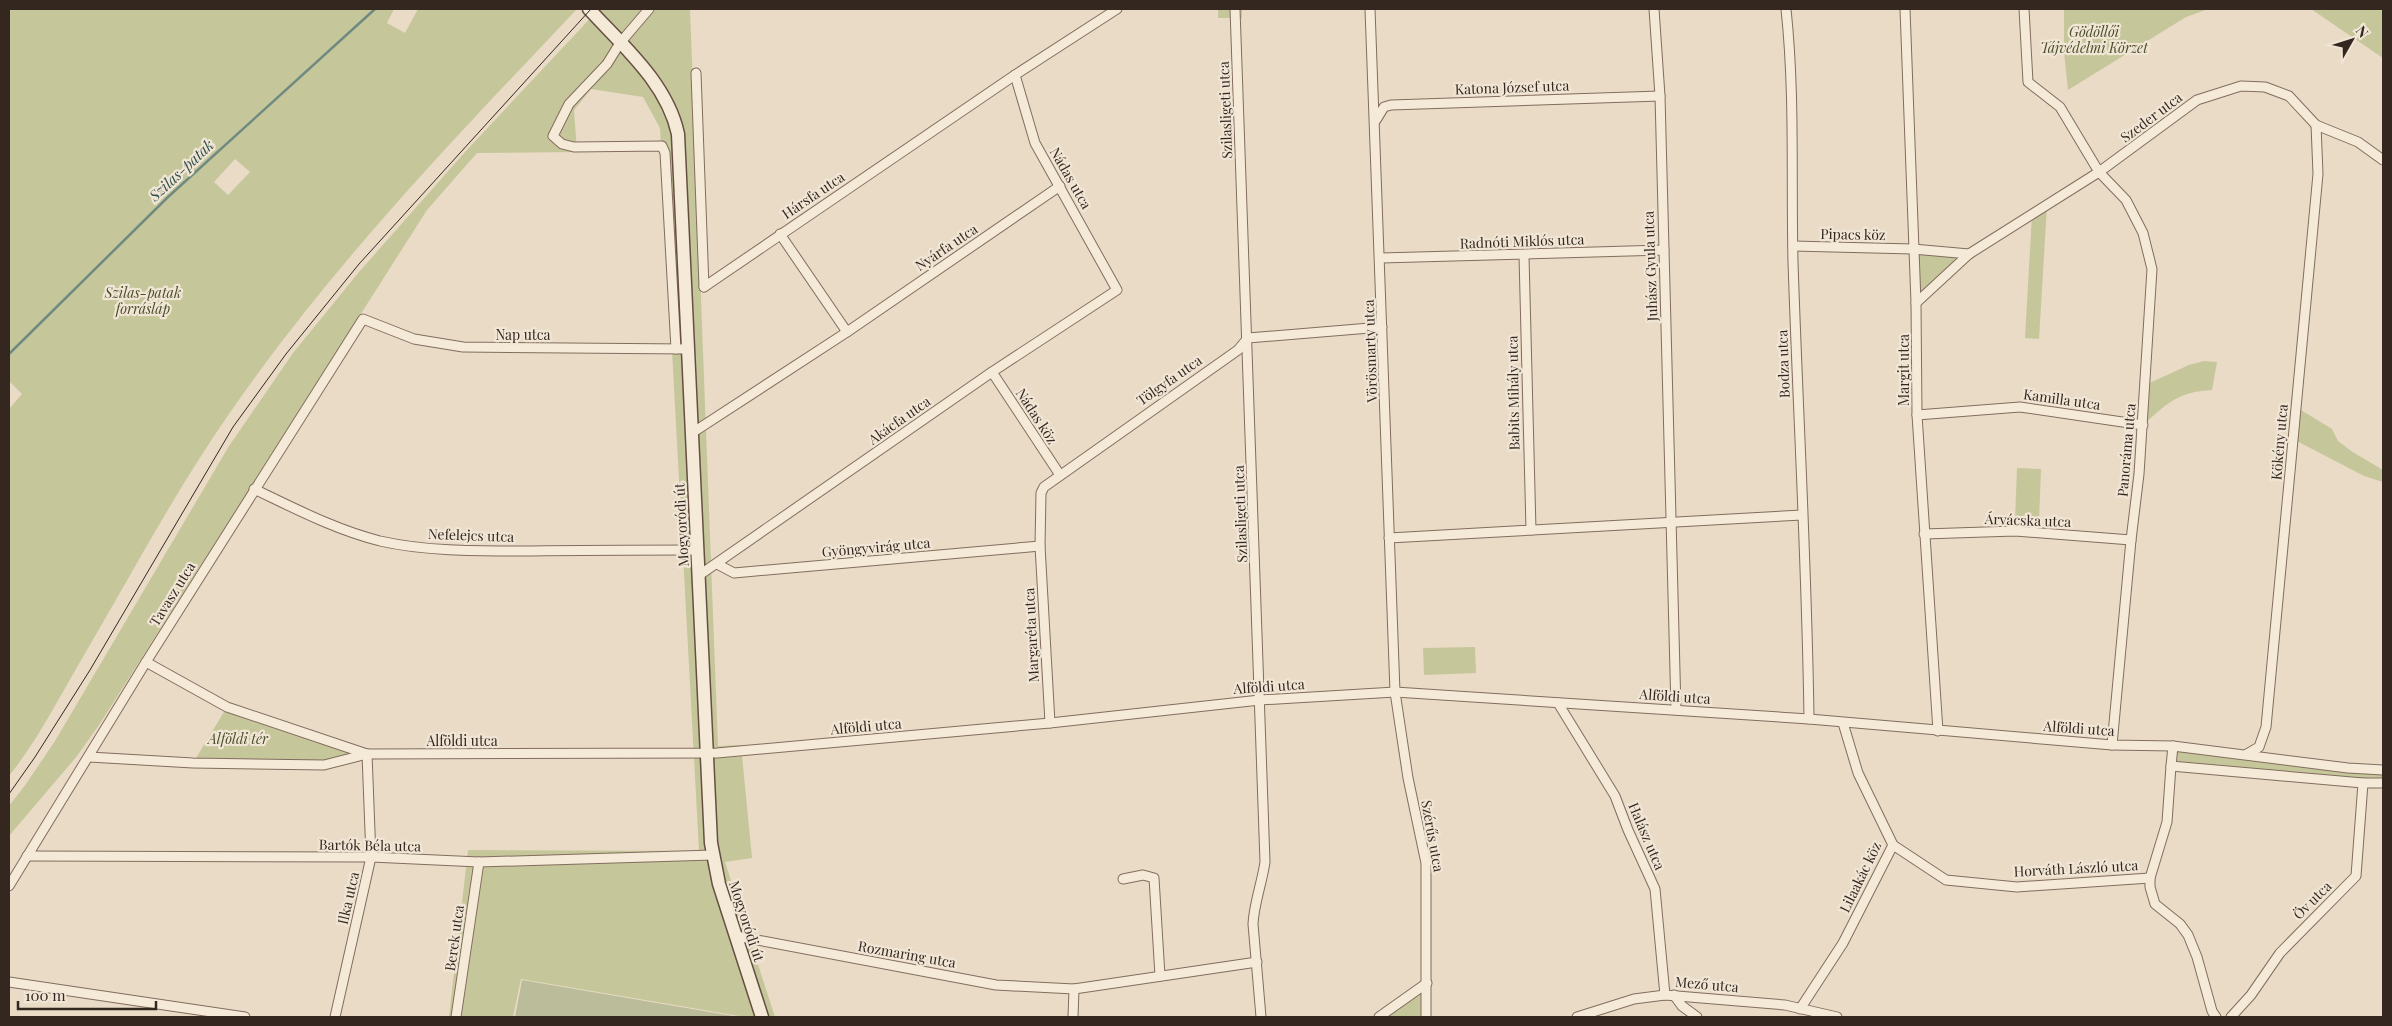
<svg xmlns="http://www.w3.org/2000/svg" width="2392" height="1026" viewBox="0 0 2392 1026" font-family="'Playfair Display',serif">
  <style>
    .green { fill: #c6c69b; fill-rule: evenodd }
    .cemetery { fill: #bbbc99 }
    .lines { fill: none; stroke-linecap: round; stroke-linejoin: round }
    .stream { stroke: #6f8a80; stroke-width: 2.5 }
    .street-casing { stroke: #826d5e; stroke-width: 11 }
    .secondary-casing { stroke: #644f41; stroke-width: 15 }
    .street { stroke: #f5e9d8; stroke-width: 9 }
    .secondary { stroke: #f5e9d8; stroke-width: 12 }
    .tram { stroke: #342720; stroke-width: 1 }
    .labels { text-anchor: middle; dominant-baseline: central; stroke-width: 4.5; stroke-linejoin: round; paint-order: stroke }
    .park-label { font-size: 14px; font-style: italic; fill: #494e29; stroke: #f1e6d5 }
    .street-label { font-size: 14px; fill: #342720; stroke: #f1e6d5 }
    .water-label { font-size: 15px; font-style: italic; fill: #31524c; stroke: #f1e6d5 }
  </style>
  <rect width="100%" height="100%" fill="#e9dbc6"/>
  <g class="green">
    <path d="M9,9H394L387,23L405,33L418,9H577C455,138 330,267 229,414C174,493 129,579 80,662C58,700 37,741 9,776V409L22,394L9,381ZM235,159L250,172L228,195L214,182Z"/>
    <polygon points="599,9 690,9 718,746 741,745 752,858 725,862 775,1017 745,1017 521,979 513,1017 449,1017 468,850 699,851 660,128 643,97 591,89 574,110 577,152 477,153 427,210 99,725 77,756 9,836 9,806 26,784 55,741 229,446 293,353 359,272 465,152"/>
    <rect x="1218" y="9" width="24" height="9"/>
    <polygon points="2064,9 2208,9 2186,17 2068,90 2064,52"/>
    <polygon points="2311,9 2383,9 2383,58"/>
    <polygon points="2047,206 2039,339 2025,338 2032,215"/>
    <polygon points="1913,249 1969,254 1916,303"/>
    <path d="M2204,361L2217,362L2212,390C2177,392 2168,403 2143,425L2145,385L2189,365Z"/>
    <polygon points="2296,407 2332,429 2338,441 2351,451 2383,470 2383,482 2364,476 2293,439"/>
    <polygon points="2017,468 2041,469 2039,522 2015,521"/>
    <polygon points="1475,647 1476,673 1424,675 1423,648"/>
    <polygon points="227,707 367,754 324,765 193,763"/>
    <polygon points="2173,746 2383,770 2383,783 2171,766"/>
    <polygon points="1427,983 1426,1017 1379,1017"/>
  </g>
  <polygon class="cemetery" points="522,980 739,1017 515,1017"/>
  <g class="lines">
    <polyline class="stream" points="9,354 168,197 375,9"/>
    <g class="street-casing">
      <g id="street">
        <polyline points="649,9 620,43 607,64 569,104 553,136 562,144 574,147 662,146 665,153 676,349"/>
        <path d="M1235,9L1265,862C1262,883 1254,903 1253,924L1261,1017"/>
        <polyline points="1370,9 1395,692 1408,778 1426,863 1426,1017"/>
        <polyline points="1654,9 1660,96 1676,710"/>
        <path d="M1786,9C1795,93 1791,177 1793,262C1798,414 1807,567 1809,719"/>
        <polyline points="1905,9 1916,303 1917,415 1938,731"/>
        <polyline points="2024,9 2028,82 2060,107 2099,172 2126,200 2143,233 2152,269 2139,474 2131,540 2112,745"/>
        <polyline points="696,73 704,287"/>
        <polyline points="1376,120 1384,107 1391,105 1660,96"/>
        <polyline points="780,234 847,332"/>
        <polyline points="1793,246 1913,249 1969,254 2099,172 2197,100 2241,86 2265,87 2289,96 2316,125 2358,142 2383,160"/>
        <polyline points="1524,256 1531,530"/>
        <polyline points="1381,258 1664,250"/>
        <polyline points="704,287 1015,75 1117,9"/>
        <polyline points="1916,303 1969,254"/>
        <polyline points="992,372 1060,475"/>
        <polyline points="1917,415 2020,407 2143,425"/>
        <polyline points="692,433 847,332 1060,186"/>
        <path d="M254,489C296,509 336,530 380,541C429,552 481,551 531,551C587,550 642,550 698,550"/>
        <polyline points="1924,534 2015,531 2131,540"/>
        <polyline points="1389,538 1802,515"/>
        <polyline points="717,564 734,573 1040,546"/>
        <polyline points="698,576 992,372 1117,290 1035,143 1015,75"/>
        <polyline points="146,662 227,707 367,754"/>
        <polyline points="1558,703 1615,796 1628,830 1655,889 1665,995"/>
        <polyline points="1050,723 1040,546 1041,493 1044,487 1238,350 1248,338 1382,327"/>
        <polyline points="2173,746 2171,766 2363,783 2383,783"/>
        <polyline points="2247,754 2259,747 2266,727 2318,174 2316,125"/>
        <polyline points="89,757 193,763 324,765 367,754 717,753 1050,723 1260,700 1395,692 1809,719 2112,745 2173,746 2348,768 2383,770"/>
        <polyline points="2171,766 2167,822 2150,878 2150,887 2155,904 2180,924 2188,935 2197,957 2212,1011 2216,1017"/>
        <polyline points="1893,845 1946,880 2017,887 2150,878"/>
        <polyline points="27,856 371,857 479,862 713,855"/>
        <polyline points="1123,879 1143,875 1154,878 1160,976"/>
        <polyline points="9,886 146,662 363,319 414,339 463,347 687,349"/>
        <polyline points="736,936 996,985 1074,989 1257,962"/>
        <polyline points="9,982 245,1017"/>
        <polyline points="1674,995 1682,1006 1697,1017"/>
        <polyline points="1800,1009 1843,943 1893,845 1858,773 1843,723"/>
        <polyline points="335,1017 371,857 367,754"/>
        <polyline points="456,1017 479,862"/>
        <polyline points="1073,1017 1074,989"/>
        <polyline points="1379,1017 1427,983"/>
        <polyline points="1577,1017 1634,999 1665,995 1785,1005 1837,1017"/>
        <polyline points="2231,1017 2251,995 2280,953 2356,876 2363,783"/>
      </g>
    </g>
    <g class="secondary-casing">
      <path id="secondary" d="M589,9C623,46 667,83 678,134L711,843L719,884L762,1017"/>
    </g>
    <use href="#street" class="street"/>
    <use href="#secondary" class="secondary"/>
    <polyline class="tram" points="9,794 35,757 90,670 233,427 286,354 359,264 591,9"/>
  </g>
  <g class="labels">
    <g class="park-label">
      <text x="2094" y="31">Gödöllői<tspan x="2094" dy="16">Tájvédelmi Körzet</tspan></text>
      <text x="143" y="292">Szilas-patak<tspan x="143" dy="16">forrásláp</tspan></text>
      <text x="238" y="738">Alföldi tér</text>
    </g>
    <g class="street-label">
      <text transform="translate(1512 87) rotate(-2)">Katona József utca</text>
      <text transform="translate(1225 110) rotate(-92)">Szilasligeti utca</text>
      <text transform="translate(2151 117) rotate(-37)">Szeder utca</text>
      <text transform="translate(1071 178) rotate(60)">Nádas utca</text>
      <text transform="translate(813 195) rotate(-34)">Hársfa utca</text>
      <text transform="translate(1853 234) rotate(1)">Pipacs köz</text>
      <text transform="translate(1522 241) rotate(-2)">Radnóti Miklós utca</text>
      <text transform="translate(946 247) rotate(-34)">Nyárfa utca</text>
      <text transform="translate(1650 266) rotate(-92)">Juhász Gyula utca</text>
      <text x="523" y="334">Nap utca</text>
      <text transform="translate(1370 351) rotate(-92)">Vörösmarty utca</text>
      <text transform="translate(1783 364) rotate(-92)">Bodza utca</text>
      <text transform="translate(1903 370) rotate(-90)">Margit utca</text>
      <text transform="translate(1169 380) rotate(-35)">Tölgyfa utca</text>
      <text transform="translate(1513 393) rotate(-91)">Babits Mihály utca</text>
      <text transform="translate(2062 399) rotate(8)">Kamilla utca</text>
      <text transform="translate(1037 416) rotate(57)">Nádas köz</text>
      <text transform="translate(899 420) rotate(-35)">Akácfa utca</text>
      <text transform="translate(2279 442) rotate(-85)">Kökény utca</text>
      <text transform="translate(2126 450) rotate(-85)">Panoráma utca</text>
      <text transform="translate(1240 514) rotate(-92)">Szilasligeti utca</text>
      <text transform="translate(2028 520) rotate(2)">Árvácska utca</text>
      <text transform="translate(681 525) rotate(-93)">Mogyoródi út</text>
      <text transform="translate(471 535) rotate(2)">Nefelejcs utca</text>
      <text transform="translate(876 547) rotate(-5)">Gyöngyvirág utca</text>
      <text transform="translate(172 594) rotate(-58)">Tavasz utca</text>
      <text transform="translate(1031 635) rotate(-93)">Margaréta utca</text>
      <text transform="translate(1269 686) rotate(-4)">Alföldi utca</text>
      <text transform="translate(1675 696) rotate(4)">Alföldi utca</text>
      <text transform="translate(866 726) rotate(-5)">Alföldi utca</text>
      <text transform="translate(2079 728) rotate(4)">Alföldi utca</text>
      <text x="462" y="740">Alföldi utca</text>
      <text transform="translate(1433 836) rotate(80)">Szérűs utca</text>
      <text transform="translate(1647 836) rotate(67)">Halász utca</text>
      <text transform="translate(370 845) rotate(1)">Bartók Béla utca</text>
      <text transform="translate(2076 868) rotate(-3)">Horváth László utca</text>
      <text transform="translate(1860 877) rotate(-64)">Lilaakác köz</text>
      <text transform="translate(348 898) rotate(-77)">Ilka utca</text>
      <text transform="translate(2312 900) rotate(-45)">Öv utca</text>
      <text transform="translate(747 921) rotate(72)">Mogyoródi út</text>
      <text transform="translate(454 938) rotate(-82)">Berek utca</text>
      <text transform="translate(907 954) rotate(10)">Rozmaring utca</text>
      <text transform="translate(1707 984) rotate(5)">Mező utca</text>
    </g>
    <g class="water-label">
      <text transform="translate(181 170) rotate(-43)">Szilas-patak</text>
    </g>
  </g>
  <rect width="2392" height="1026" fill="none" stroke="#342720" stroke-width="20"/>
  <g transform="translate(2352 40) rotate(51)" stroke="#f1e6d5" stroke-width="4" paint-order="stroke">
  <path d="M0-4L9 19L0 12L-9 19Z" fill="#342720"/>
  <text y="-8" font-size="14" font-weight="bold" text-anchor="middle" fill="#342720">N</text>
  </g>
  <path d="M18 1001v8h138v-8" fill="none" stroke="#342720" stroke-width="2.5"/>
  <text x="25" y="1001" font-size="15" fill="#342720" stroke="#f1e6d5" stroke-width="4" paint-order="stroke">100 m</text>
</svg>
